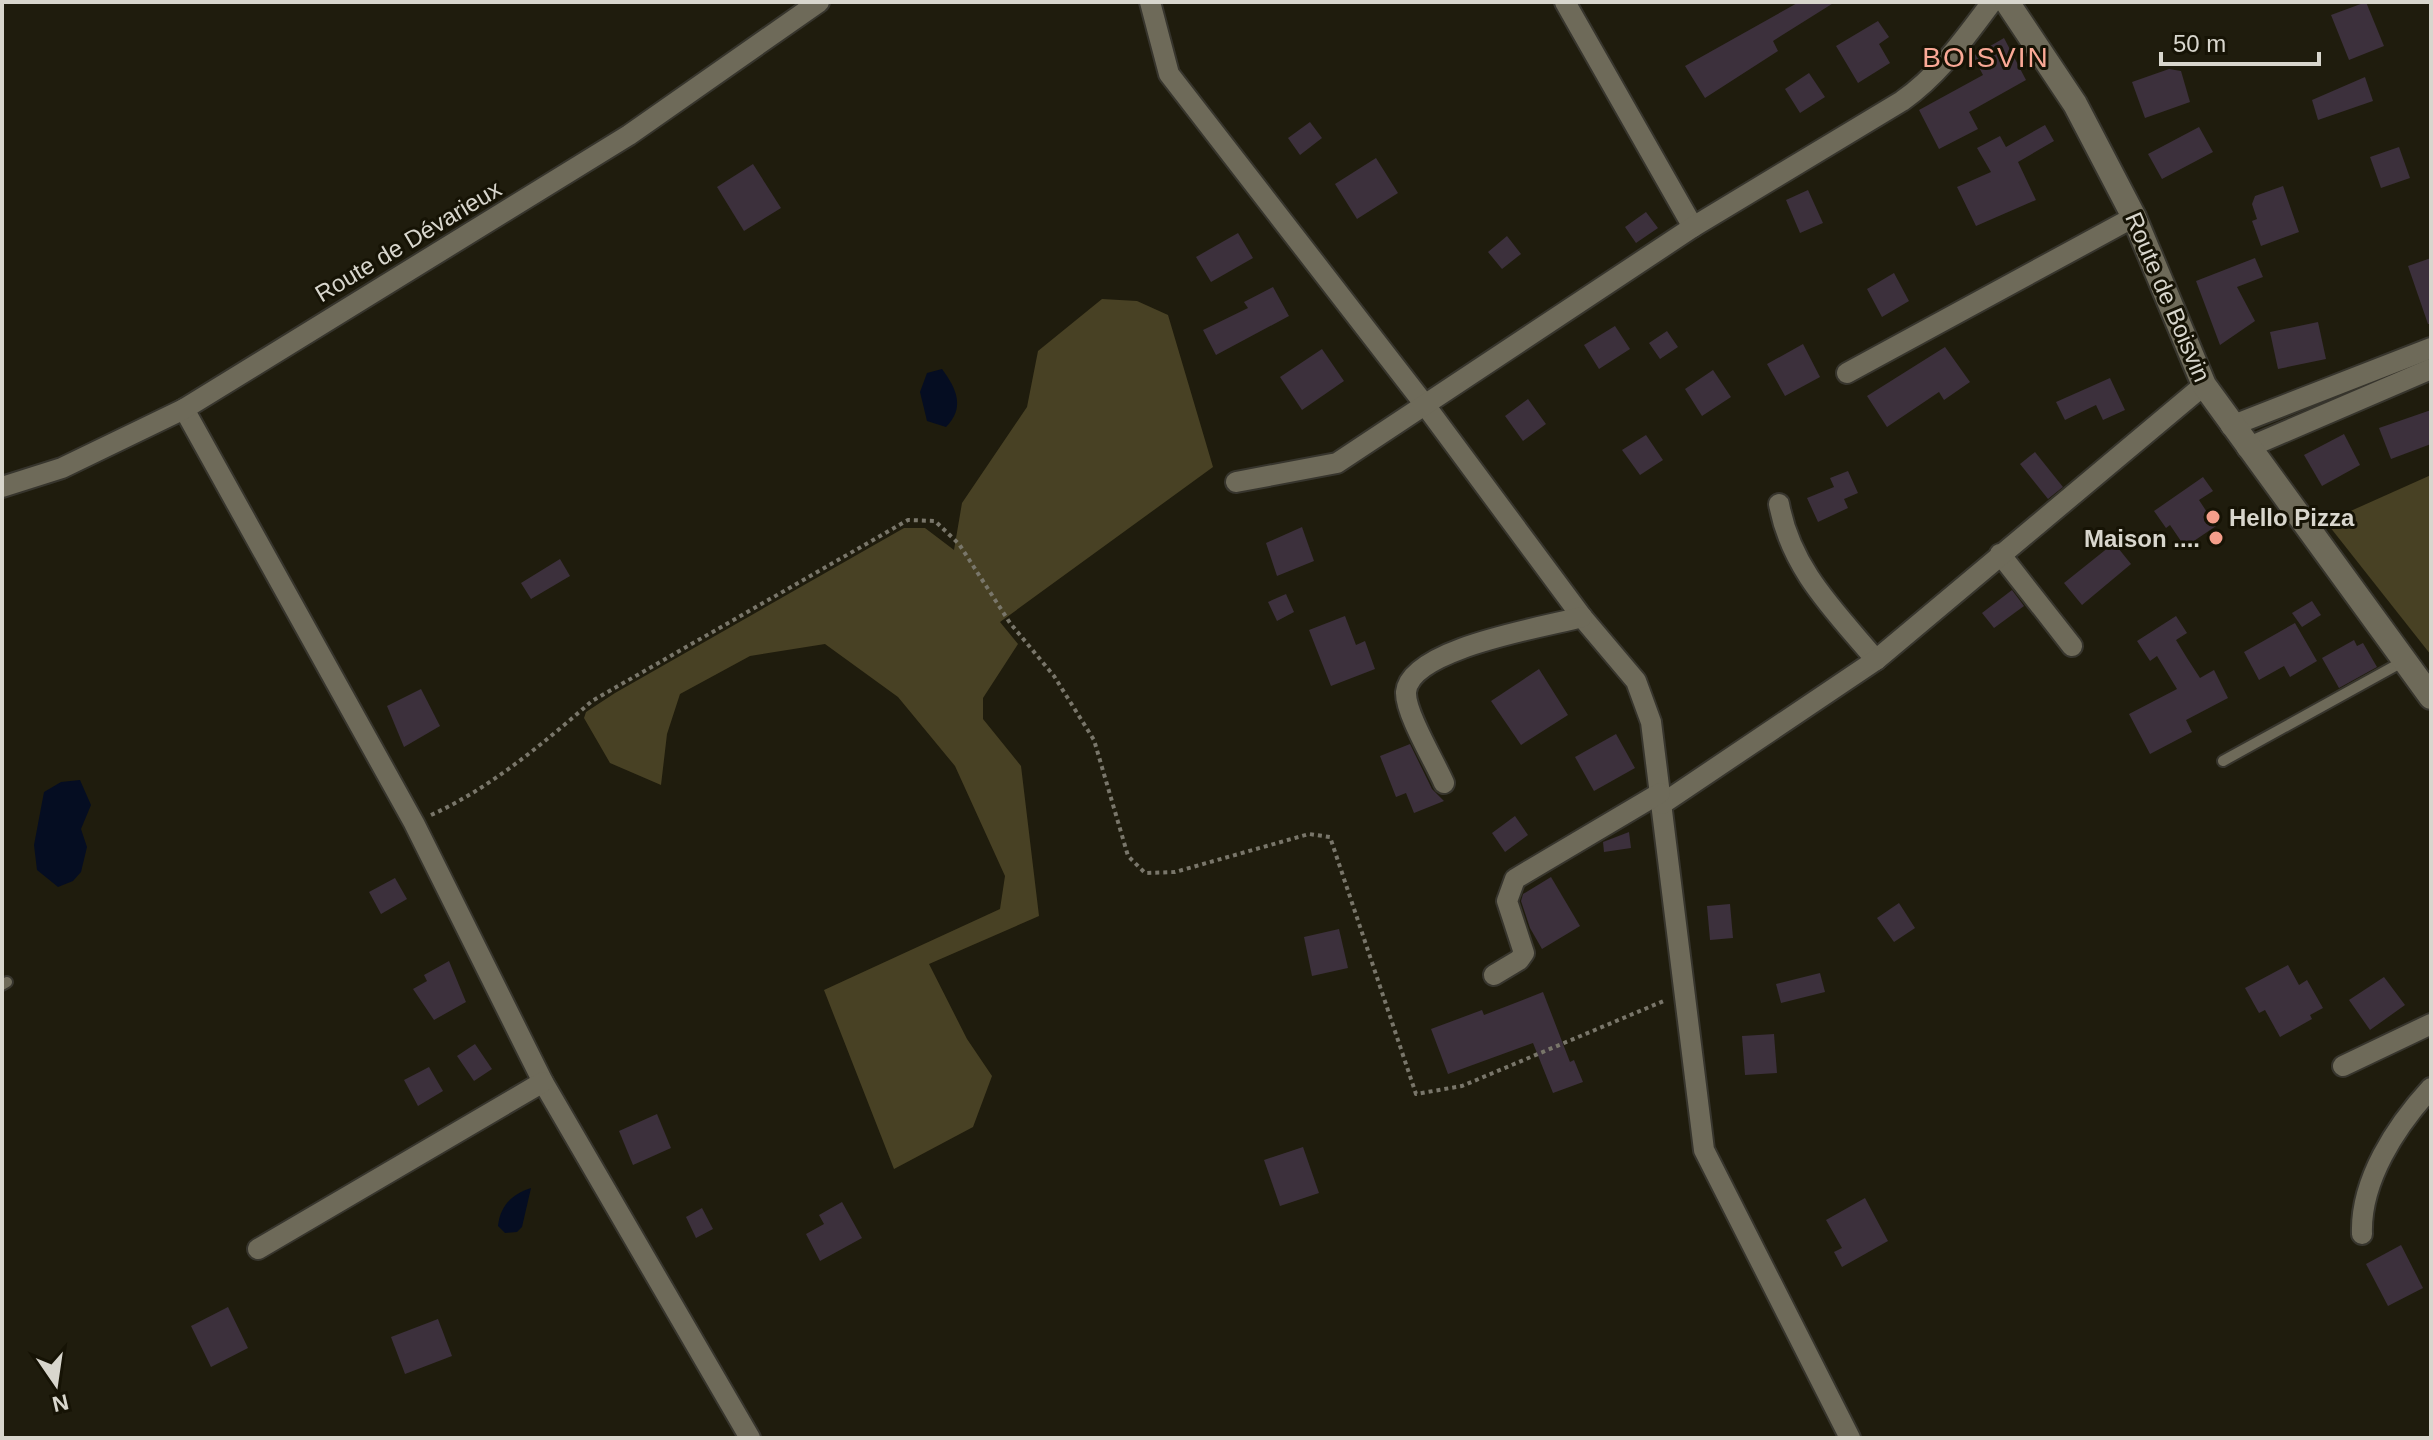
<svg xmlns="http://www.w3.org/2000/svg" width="2433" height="1440" viewBox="0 0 2433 1440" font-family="Arial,sans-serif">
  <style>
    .forest { fill: #484124 }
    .water { fill: #050d22 }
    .building { fill: #3c303c }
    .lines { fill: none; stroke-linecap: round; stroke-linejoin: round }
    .lane-casing { stroke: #37352d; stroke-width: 14 }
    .street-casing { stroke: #37352d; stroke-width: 24 }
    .secondary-casing { stroke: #37352d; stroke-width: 28 }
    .path { stroke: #79766a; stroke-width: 4; stroke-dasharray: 4 4; stroke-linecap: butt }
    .lane { stroke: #6e6a59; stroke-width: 10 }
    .street { stroke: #6e6a59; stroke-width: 20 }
    .secondary { stroke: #6e6a59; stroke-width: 24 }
    .poi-dot { fill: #f49e8a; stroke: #161305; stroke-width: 3 }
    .labels { text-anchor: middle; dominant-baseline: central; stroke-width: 6; stroke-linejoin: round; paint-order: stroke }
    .street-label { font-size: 24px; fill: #d8d6cd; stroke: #161305 }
    .poi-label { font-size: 24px; font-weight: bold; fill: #d8d6cd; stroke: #161305; text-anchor: start }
    .quarter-label { font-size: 28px; letter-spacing: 2px; fill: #faa996; stroke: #161305 }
  </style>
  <rect width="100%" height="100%" fill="#1f1c0d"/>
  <g class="forest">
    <polygon points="1102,299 1137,301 1168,315 1213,467 1000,622 1018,644 983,698 983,719 1021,766 1039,916 929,964 967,1039 992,1076 973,1127 894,1169 824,990 1000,909 1005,876 955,766 898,697 825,644 750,656 680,694 667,734 661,785 610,763 584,718 586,712 615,693 904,528 925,528 954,550 962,503 1027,407 1038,351"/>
    <polygon points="2431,475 2431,655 2326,522"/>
  </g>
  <g class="water">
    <path d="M942,369C957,389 965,408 946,427L927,421L920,392L927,373Z"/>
    <polygon points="80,780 91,805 81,829 87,847 81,872 73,881 58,887 37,870 34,845 44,792 61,782"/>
    <path d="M531,1188L522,1227L517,1232L505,1233L498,1226C500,1206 512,1194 531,1188Z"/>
  </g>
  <g class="building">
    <polygon points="1799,2 1835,2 1773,41 1778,51 1705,98 1685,66"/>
    <polygon points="2366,2 2384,46 2349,60 2331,15"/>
    <polygon points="1878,21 1889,37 1879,44 1890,63 1858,83 1836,46"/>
    <polygon points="2004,38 2026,80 1969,112 1978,129 1939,149 1919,110 1983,75 1973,56"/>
    <polygon points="2169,69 2181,71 2190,102 2145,118 2132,82"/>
    <polygon points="1809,73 1825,97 1800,113 1785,89"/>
    <polygon points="2365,77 2373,101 2318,120 2312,100"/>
    <polygon points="1310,122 1322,138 1300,155 1288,138"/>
    <polygon points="2045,125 2054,141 2018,162 2036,200 1976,226 1957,187 1991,172 1977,148 2000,136 2006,147"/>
    <polygon points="2199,127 2213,152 2162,179 2148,154"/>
    <polygon points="2399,147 2410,178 2381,188 2370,157"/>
    <polygon points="1376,158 1398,193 1357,219 1335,184"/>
    <polygon points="753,164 781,208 744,231 717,187"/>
    <polygon points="2283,186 2299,232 2261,246 2252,221 2257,219 2252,204 2255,196"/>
    <polygon points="1808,190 1823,223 1800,233 1786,200"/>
    <polygon points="1646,212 1658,228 1636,243 1625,227"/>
    <polygon points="1238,233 1253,258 1211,282 1196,257"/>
    <polygon points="1507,236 1521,254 1502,269 1488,252"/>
    <polygon points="2255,258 2263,277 2237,287 2255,321 2220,345 2196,281"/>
    <polygon points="2431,258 2431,324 2428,324 2408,266"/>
    <polygon points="1894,273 1909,301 1882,317 1867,289"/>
    <polygon points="1273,287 1289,316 1216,355 1203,330 1248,308 1244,302"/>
    <polygon points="2318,322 2326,359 2278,369 2270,332"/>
    <polygon points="1615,326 1630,349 1599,369 1584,345"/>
    <polygon points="1667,331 1678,347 1660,359 1649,343"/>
    <polygon points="1803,344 1820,377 1785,396 1767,364"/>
    <polygon points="1945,347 1970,382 1944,400 1939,392 1887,427 1867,396"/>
    <polygon points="1322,349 1344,381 1302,410 1280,377"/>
    <polygon points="1713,370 1731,397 1702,416 1685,389"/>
    <polygon points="2110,378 2125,410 2103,420 2096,405 2065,420 2056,402"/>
    <polygon points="1528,399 1546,424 1523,441 1505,416"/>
    <polygon points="2431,410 2431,444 2391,459 2379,428"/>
    <polygon points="2344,434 2360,465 2322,486 2304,455"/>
    <polygon points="1646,435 1663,460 1640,475 1622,450"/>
    <polygon points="2035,452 2063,487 2048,499 2020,464"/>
    <polygon points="1848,471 1858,493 1844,499 1848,508 1818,522 1807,498 1834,487 1830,478"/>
    <polygon points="2203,477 2213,491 2199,500 2216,526 2185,547 2170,525 2166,528 2154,511"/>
    <polygon points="1302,527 1314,561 1277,576 1266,543"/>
    <polygon points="2114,543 2131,564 2082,605 2064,583"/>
    <polygon points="560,559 570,576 531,599 521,583"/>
    <polygon points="2012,590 2024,606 1994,628 1982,613"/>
    <polygon points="1286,594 1294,612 1277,621 1268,602"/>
    <polygon points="2312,601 2321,615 2302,627 2292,613"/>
    <polygon points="1345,616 1356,645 1365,641 1375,669 1331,686 1309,630"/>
    <polygon points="2176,616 2187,633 2176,640 2187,658 2200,678 2214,670 2228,698 2186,720 2192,732 2150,754 2129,714 2177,689 2157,656 2150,661 2137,641"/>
    <polygon points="2295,623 2317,661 2290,677 2284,666 2259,680 2244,652"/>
    <polygon points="2354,640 2357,646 2363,643 2377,667 2339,688 2322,658"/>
    <polygon points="1539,669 1568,715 1521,745 1491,701"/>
    <polygon points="421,689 440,726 404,747 387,706"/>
    <polygon points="1616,734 1635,768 1594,791 1575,757"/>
    <polygon points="1410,744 1432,789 1444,801 1414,813 1406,793 1396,797 1380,756"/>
    <polygon points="1515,816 1528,835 1505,852 1492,833"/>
    <polygon points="1629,832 1631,848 1604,852 1603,842"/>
    <polygon points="1551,877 1580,926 1542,949 1530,928 1521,901 1523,894"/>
    <polygon points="395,878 407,899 381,914 369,892"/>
    <polygon points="1899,903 1915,928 1894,942 1877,918"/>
    <polygon points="1730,904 1733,938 1710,940 1707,906"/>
    <polygon points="1339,929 1348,968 1312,976 1304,937"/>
    <polygon points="449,961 466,1002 434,1020 413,989 427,981 424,975"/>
    <polygon points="2288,965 2299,985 2307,980 2323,1008 2310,1015 2312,1019 2280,1037 2265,1010 2259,1013 2245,988"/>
    <polygon points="1820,973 1825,992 1781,1003 1776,984"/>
    <polygon points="2384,977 2405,1005 2370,1030 2349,1000"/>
    <polygon points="1543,992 1570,1062 1574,1060 1583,1082 1553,1093 1533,1043 1448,1074 1431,1029 1482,1010 1484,1015"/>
    <polygon points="1774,1034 1777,1073 1745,1075 1742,1036"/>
    <polygon points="475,1044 492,1069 474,1081 457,1056"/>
    <polygon points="429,1067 443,1091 418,1106 404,1080"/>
    <polygon points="657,1114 671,1148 633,1165 619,1131"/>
    <polygon points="1303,1147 1319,1193 1280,1206 1264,1160"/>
    <polygon points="1865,1198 1888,1241 1842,1267 1834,1252 1842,1248 1826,1220"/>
    <polygon points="842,1202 862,1238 820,1261 806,1234 824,1224 819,1215"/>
    <polygon points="702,1208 713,1229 696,1238 686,1217"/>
    <polygon points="2401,1245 2423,1288 2388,1306 2366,1264"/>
    <polygon points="228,1307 248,1348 211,1367 191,1326"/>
    <polygon points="438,1319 452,1356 405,1374 391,1337"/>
  </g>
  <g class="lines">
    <g class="lane-casing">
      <g id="lane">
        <polyline points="2223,761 2404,661"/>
        <polyline points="2,985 7,982"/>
      </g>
    </g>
    <g class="street-casing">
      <g id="street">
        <polyline points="1150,2 1169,74 1425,405 1582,617 1636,681 1651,722 1704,1150 1850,1438"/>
        <polyline points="1565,2 1693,227"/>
        <polyline points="1847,373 2134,217"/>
        <polyline points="184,409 414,823 543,1082 750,1438"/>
        <polyline points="2231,426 2431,348"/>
        <polyline points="2247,448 2431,369"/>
        <path d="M1236,482L1337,463L1693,227L1902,101C1940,74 1964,39 1992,2"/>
        <polyline points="2,487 62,468 184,409 629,135 819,2"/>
        <path d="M1779,504C1791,569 1834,610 1876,660"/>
        <polyline points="2000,554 2072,646"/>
        <path d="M1444,783C1435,762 1405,713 1406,692C1410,648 1545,627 1582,617"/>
        <polyline points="1662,804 1876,660 2204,385"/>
        <polyline points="1494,975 1519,960 1524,953 1507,901 1515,879 1660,793"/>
        <polyline points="2343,1066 2431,1024"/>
        <path d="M2362,1234C2360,1181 2396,1126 2431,1088"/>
        <polyline points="258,1249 543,1082"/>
      </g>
    </g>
    <g class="secondary-casing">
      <polyline id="secondary" points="2007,2 2075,104 2134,217 2204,385 2431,697"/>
    </g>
    <path class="path" d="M431,815C489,789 544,743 592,701L908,520L935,521L959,544L1010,623L1054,676L1094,740L1128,856L1145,873L1175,872L1309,834L1330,837L1416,1094L1462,1086L1666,1000"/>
    <use href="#lane" class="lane"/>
    <use href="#street" class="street"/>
    <use href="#secondary" class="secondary"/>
  </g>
  <g class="poi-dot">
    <circle cx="2213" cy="517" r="8"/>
    <circle cx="2216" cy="538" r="8"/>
  </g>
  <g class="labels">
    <g class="street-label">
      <text transform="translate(408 241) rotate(-31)">Route de Dévarieux</text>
      <text transform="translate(2168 297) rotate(67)">Route de Boisvin</text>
    </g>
    <g class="poi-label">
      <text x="2229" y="517">Hello Pizza</text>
      <text x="2200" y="538" text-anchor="end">Maison ....</text>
    </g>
    <g class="quarter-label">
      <text x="1986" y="57">BOISVIN</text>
    </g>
  </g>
  <rect width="2433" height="1440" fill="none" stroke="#d8d6cd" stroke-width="8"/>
  <g transform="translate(56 1384) rotate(167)" stroke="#161305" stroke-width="6" paint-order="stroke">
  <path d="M0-6L14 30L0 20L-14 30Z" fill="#d8d6cd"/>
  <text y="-12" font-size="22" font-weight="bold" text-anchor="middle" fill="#d8d6cd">N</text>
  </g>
  <path d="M2161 52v12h158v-12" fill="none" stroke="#d8d6cd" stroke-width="4"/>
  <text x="2173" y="52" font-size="24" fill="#d8d6cd" stroke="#161305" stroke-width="6" paint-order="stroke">50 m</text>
</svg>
